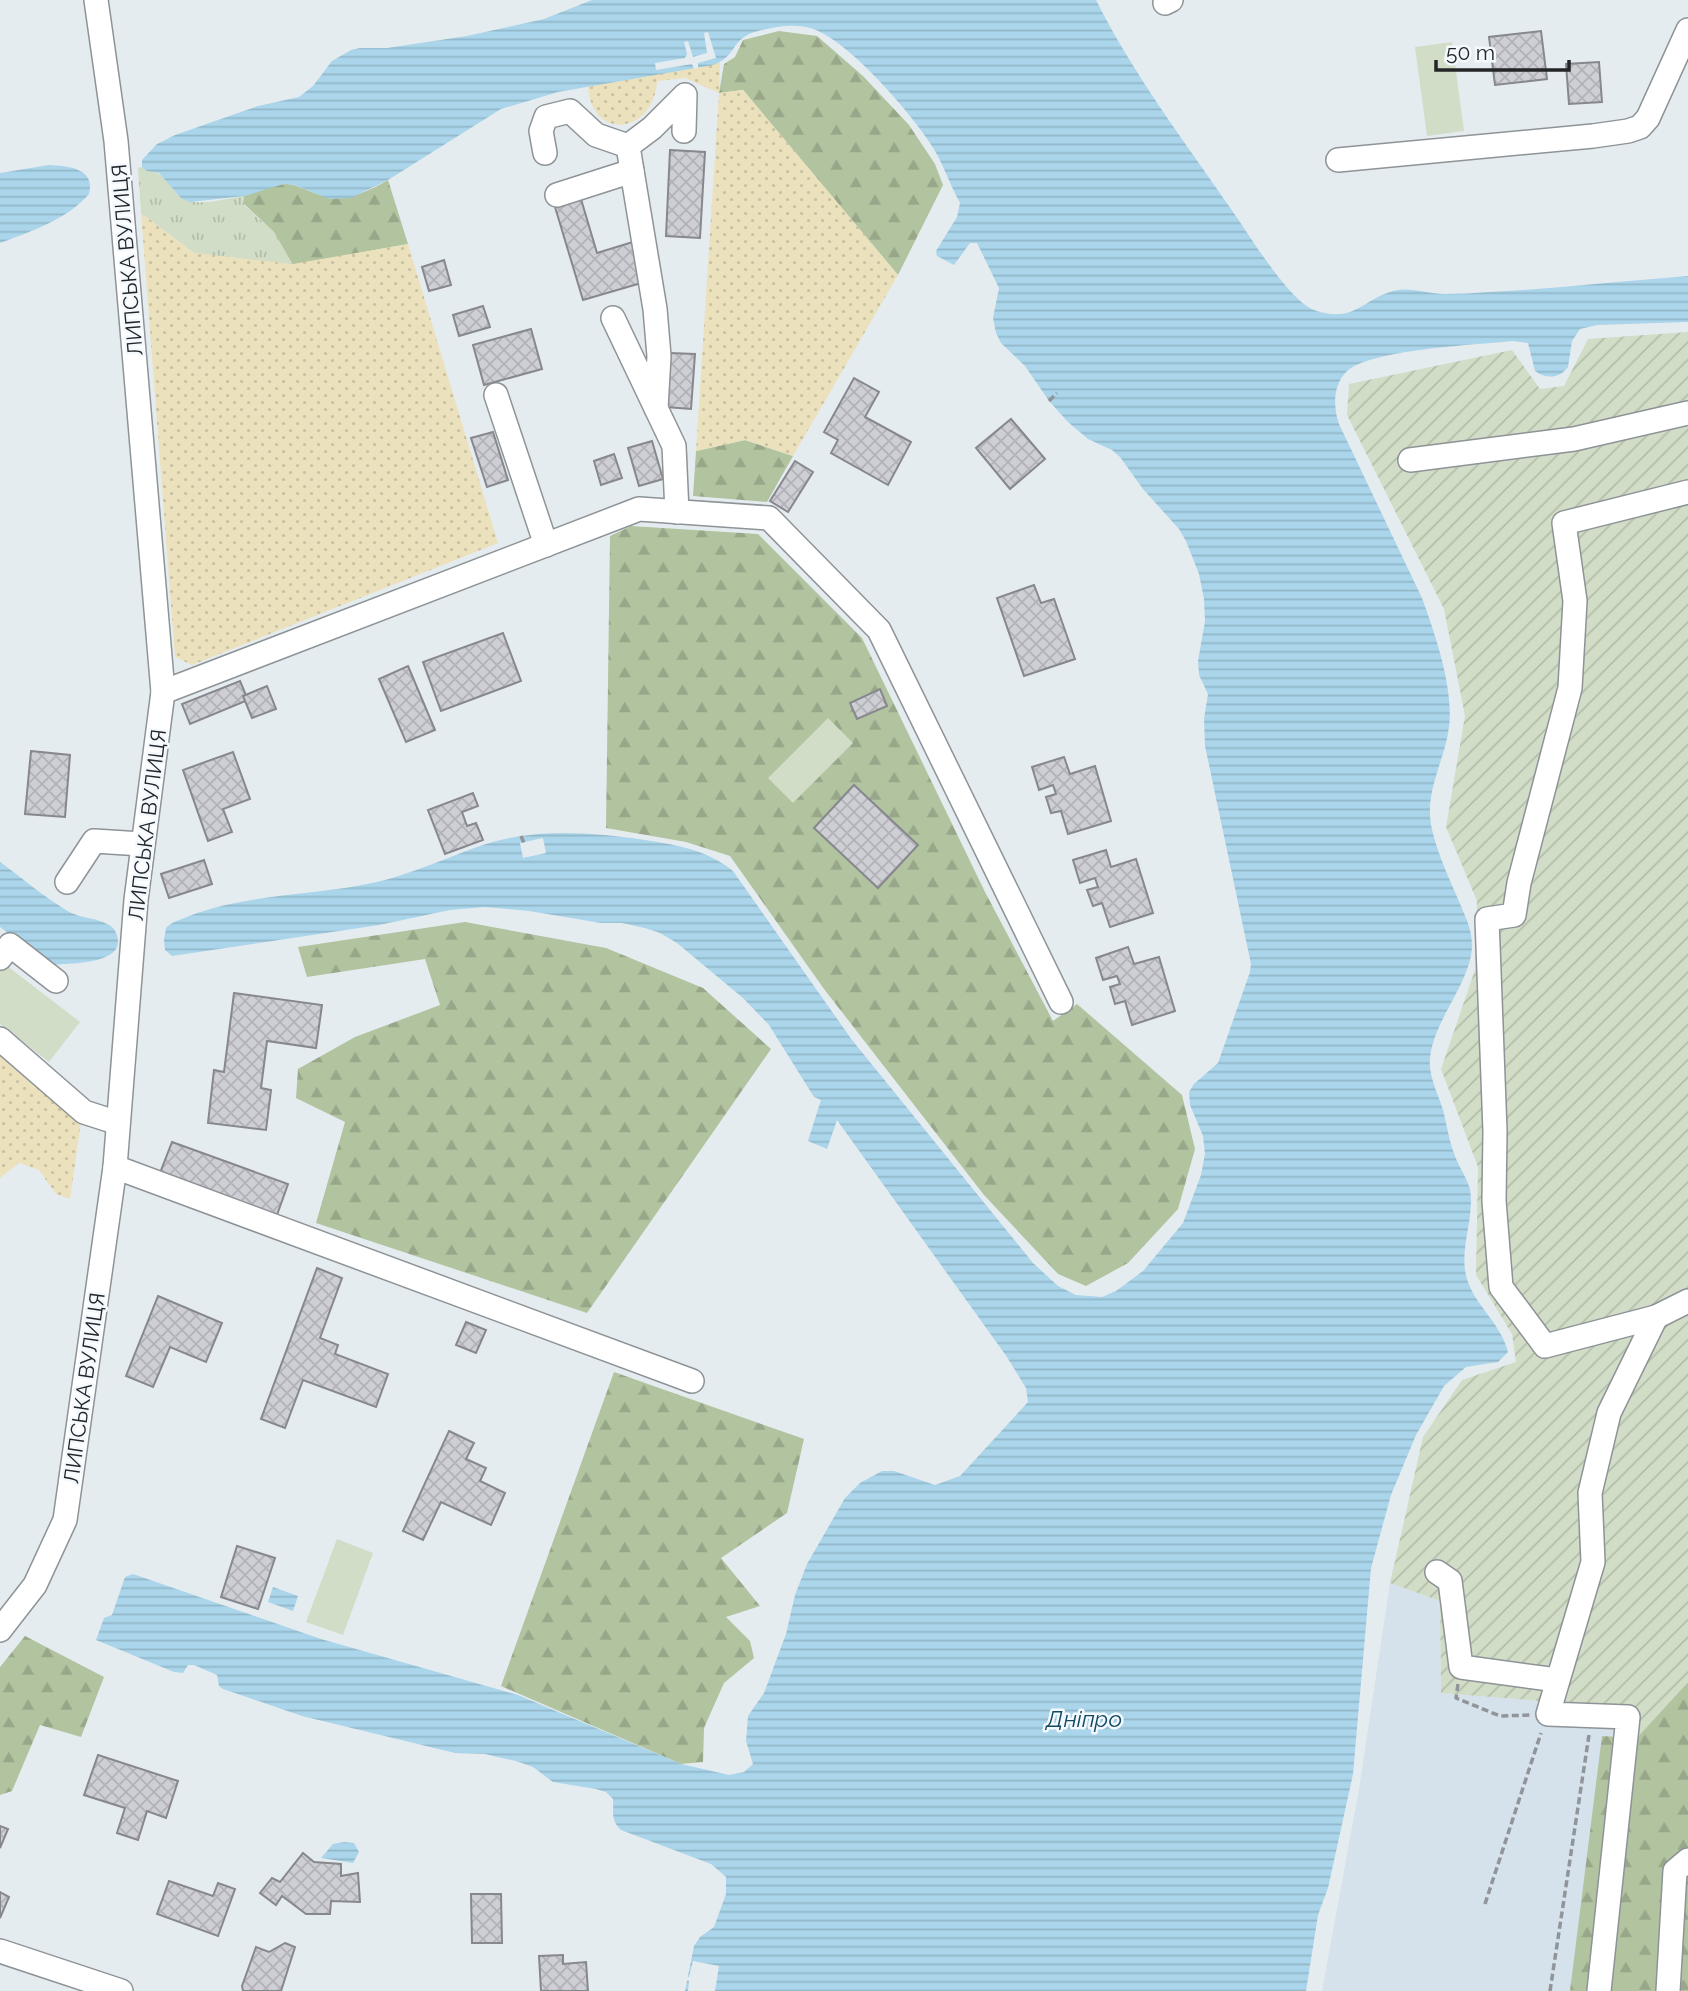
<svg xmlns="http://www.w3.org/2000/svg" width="1688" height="1991" viewBox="0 0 1688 1991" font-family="Raleway,sans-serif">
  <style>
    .built { fill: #d5e1eb }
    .grass { fill: url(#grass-tufts) }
    .forest { fill: url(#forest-firs) }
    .sand { fill: url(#sand-dots) }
    .garden { fill: url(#garden-furrows) }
    .pitch { fill: #d1ddc6 }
    .water { fill: url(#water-rules) }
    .pier { fill: #e5ecf0 }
    .building { fill: url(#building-cross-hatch); stroke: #87878e; stroke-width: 2 }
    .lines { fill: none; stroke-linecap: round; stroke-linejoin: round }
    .minor-casing { stroke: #8d9397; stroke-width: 26 }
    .path { stroke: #919599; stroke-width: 3.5; stroke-dasharray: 7 3.5; stroke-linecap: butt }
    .minor { stroke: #fff; stroke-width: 23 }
    .labels { text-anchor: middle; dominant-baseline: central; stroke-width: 5; stroke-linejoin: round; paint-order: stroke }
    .street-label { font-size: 21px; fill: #232527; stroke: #f3f9fe }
    .water-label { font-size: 23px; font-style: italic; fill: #134a61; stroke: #f3f9fe }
  </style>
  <defs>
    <pattern id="grass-tufts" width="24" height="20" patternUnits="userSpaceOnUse" patternTransform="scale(1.75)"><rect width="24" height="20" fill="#d1ddc6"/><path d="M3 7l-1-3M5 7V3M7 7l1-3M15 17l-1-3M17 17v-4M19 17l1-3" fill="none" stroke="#b3beaa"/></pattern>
    <pattern id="forest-firs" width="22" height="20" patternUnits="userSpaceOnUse" patternTransform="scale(1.75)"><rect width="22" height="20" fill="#b1c39f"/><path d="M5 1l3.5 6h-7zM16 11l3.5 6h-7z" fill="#98a789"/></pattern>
    <pattern id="sand-dots" width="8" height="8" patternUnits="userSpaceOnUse" patternTransform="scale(1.75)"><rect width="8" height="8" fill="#ebe1bc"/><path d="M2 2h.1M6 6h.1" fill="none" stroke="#c9c1a2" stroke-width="1.8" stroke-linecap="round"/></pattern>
    <pattern id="garden-furrows" width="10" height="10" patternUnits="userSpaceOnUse" patternTransform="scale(1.75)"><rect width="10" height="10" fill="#d1ddc6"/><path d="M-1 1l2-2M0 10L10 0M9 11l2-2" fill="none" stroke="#b3beaa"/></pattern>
    <pattern id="water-rules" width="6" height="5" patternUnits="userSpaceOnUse" patternTransform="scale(1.75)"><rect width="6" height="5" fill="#aad5ea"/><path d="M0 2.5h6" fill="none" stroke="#92b7c9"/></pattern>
    <pattern id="building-cross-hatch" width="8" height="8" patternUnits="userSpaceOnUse" patternTransform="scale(1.75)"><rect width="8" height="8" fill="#ceced5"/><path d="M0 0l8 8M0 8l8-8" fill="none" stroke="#b1b1b7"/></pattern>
  </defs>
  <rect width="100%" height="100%" fill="#e5ecf0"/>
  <polygon class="built" points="1390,1583 1440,1601 1441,1693 1639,1709 1636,1737 1688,1682 1688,1991 1322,1991 1359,1789"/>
  <path class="grass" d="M142,167C148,172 156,171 162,176C169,181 173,191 180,196C196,209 226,198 244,196V205L274,232L293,265L194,253L141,213L138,168Z"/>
  <g class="forest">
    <polygon points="779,31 817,36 863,76 909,125 935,164 943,185 898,275 743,90 719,93 724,64 735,57 743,40"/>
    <path d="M388,180L408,244L293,265L274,232L244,204V196C258,192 272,184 286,184C296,184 303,189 312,192C341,204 362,195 388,180Z"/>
    <polygon points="745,440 793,456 767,502 693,496 696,451"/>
    <polygon points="631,526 758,534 862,638 985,892 1053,1021 1077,1004 1182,1095 1195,1149 1178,1209 1128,1263 1086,1286 1058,1274 984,1195 824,989 730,856 686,842 606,828 610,536"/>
    <polygon points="465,922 606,948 703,988 771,1049 587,1313 316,1223 345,1122 296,1098 298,1069 355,1037 440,1005 425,959 307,977 298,947"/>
    <polygon points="614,1372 804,1439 787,1513 721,1558 760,1606 726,1617 750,1641 754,1658 724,1683 704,1728 703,1762 681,1764 501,1686"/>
    <polygon points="25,1636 104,1677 81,1737 40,1725 12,1791 0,1795 0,1667"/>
    <polygon points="1688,1682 1688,1991 1570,1991 1602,1736 1636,1738"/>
  </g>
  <g class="sand">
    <path d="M720,62L719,93L743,90L898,275L793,456L745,440L696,451L719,93L685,78L657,81C654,134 592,142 588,87Z"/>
    <polygon points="141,213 194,253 293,264 408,244 498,543 192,665 175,657"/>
    <polygon points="0,1053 81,1122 70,1199 56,1194 39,1170 19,1163 0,1178"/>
  </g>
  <polygon class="garden" points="1688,332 1688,1682 1636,1739 1639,1709 1441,1693 1440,1601 1390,1583 1423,1437 1462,1380 1516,1362 1512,1334 1476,1275 1478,1167 1441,1069 1475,970 1477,901 1446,827 1465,716 1444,609 1347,415 1349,384 1512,350 1540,389 1564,386 1588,339"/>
  <g class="pitch">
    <polygon points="1452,42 1464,131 1427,136 1415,47"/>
    <polygon points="828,718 853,743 793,803 768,778"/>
    <polygon points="2,962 80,1022 49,1062 0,1024 0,965"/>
    <polygon points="337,1539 373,1553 343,1635 306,1622"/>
  </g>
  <g class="water">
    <path d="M592,0H1096C1133,74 1184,141 1231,209C1248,233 1289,301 1314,310C1356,325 1364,296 1398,290C1414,288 1429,294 1445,294C1459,294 1474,293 1488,292C1554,289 1621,281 1688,276V322L1597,325L1580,329L1572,341L1568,367C1559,379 1546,379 1535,371L1528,343L1512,341C1477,345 1369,349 1346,372C1333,386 1333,406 1339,424L1422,598C1435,634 1454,688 1449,727C1445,760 1425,790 1431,825C1436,850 1448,876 1458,899C1464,914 1472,928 1472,945C1472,981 1433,1021 1430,1058C1428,1075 1438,1094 1443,1110C1447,1125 1449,1141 1455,1156C1459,1167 1467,1178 1470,1189C1475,1219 1458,1250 1467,1279C1475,1306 1501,1323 1508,1352L1498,1362L1466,1367L1444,1386L1416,1435L1391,1495L1371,1568L1353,1774L1328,1888L1318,1915L1306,1991H685L694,1946L700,1937L714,1927L726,1894V1877L711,1864L621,1830C610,1820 614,1812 613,1799L606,1792L596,1789L553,1782L533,1767L516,1761L485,1754L455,1753L302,1716L223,1689L219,1686L217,1675L194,1665H188L183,1673L174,1672L96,1640L104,1618L112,1615L125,1577L133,1574L321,1639L518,1695L681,1764L729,1775L744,1772L753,1764L746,1741L748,1716L764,1693L786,1634L795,1595L807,1564L845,1498L860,1483L882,1471H894L935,1485L960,1476L1028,1402L1026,1388L1007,1357L837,1120L827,1149L808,1141L821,1100L814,1097L769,1025L743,998L677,943L660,933L645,928L622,923H601L529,911L485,907L450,910L379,925L172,956L165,950L164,940L166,928C172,921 181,920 189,916C249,893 315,896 377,882C411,874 444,859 477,847C533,827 588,832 645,840C678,845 707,850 733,871L852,1040L1033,1263L1058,1286L1076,1295L1102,1297L1116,1291L1143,1271L1183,1223L1201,1175L1205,1154L1203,1136L1190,1105L1189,1092L1194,1084L1218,1063L1250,972L1251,964L1205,746L1204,719L1208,694L1199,675L1198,661L1205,621L1204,599L1199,574L1186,541L1179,529L1143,489L1120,457L1112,450L1088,439L1068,422L1049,401L1025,366L1001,343L996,333L993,318L999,288L977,243H970L954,265L937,256L936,251L957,217L960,203C950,185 943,163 932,146C911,113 847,38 810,28C793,23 774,27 758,31C730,38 738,56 713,65L558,92L501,109L388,180L351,198L329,199L295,185L284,184L244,196L190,202L181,198L159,173L147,171L142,167V160L157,144L175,135L258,106L299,97L313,86L332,61L351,50L360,48H387L467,36L544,19Z"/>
    <path d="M49,165C68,166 96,168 89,194C68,219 30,232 0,243V173Z"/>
    <path d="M0,862C22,878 43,896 66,910C79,919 99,917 112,927C116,931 118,937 118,942C117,965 68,963 51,965L0,927Z"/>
    <polygon points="273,1587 298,1596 293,1611 268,1602"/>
    <polygon points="344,1842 354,1843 359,1852 353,1863 321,1858 333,1844"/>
  </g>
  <g class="pier">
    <polygon points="708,32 716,58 698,63 698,68 694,69 692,64 656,70 655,63 685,58 687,54 684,42 688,41 693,57 707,53 704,33"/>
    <polygon points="543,838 546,853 523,858 520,843"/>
    <polygon points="693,1961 719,1966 715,1991 688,1991 689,1981 686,1980 687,1977 689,1977"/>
  </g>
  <g class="building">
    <polygon points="1541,31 1547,79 1495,85 1489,37"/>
    <polygon points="1599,62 1602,102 1569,104 1566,64"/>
    <polygon points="670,150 705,152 700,238 666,236"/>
    <polygon points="581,199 597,253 636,241 648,281 583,300 555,207"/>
    <polygon points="444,260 451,285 429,291 422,267"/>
    <polygon points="483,306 490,327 459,336 453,315"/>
    <polygon points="531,329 542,369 484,385 473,345"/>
    <polygon points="670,353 695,354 691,409 666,407"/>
    <polygon points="854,378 879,392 865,417 911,442 888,485 831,453 838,440 824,432"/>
    <polygon points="1011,419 1045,459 1010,489 976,448"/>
    <polygon points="493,432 508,480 487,487 471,438"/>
    <polygon points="652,441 663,479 639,486 628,448"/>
    <polygon points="614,454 622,478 601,485 594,461"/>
    <polygon points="795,461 813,472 788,512 770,501"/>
    <polygon points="1034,585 1041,603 1054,599 1075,659 1024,676 997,598"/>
    <polygon points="503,633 521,681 441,711 423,662"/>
    <polygon points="408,666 435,730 406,742 379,679"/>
    <polygon points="240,681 248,700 190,724 182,704"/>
    <polygon points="267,686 276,709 252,718 243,696"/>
    <polygon points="880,689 887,706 857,719 850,703"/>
    <polygon points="31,751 70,755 65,817 25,814"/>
    <polygon points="233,752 250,799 223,809 232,832 208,841 183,770"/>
    <polygon points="1064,757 1070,774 1095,766 1111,821 1068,834 1061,811 1051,813 1046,797 1056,794 1053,785 1039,790 1032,767"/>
    <polygon points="854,785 918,845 878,888 814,828"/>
    <polygon points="473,793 478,806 462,812 467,826 476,823 483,840 445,854 428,810"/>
    <polygon points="1106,850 1111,867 1136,859 1153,913 1110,927 1102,903 1093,906 1087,890 1098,887 1095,878 1080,883 1073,860"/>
    <polygon points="204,860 212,884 169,898 161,874"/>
    <polygon points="1128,947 1134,964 1159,957 1175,1011 1132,1025 1125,1001 1115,1004 1110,987 1120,984 1117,976 1103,980 1096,958"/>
    <polygon points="234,993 322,1005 316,1048 267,1041 261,1088 271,1090 266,1130 208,1123 214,1070 224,1072"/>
    <polygon points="172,1142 288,1184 277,1215 160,1173"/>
    <polygon points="317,1268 342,1278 320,1338 338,1345 335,1354 388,1374 376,1407 303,1380 285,1428 261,1419"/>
    <polygon points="158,1296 222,1323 206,1362 170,1347 153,1387 126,1376"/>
    <polygon points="466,1322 486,1330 476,1353 456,1345"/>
    <polygon points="449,1431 474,1443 466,1459 486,1468 480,1481 505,1493 491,1525 441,1502 423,1540 403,1531"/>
    <polygon points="237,1546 275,1558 258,1609 221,1597"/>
    <polygon points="98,1755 178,1781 166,1818 147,1811 138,1840 117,1833 125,1808 84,1795"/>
    <polygon points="0,1826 8,1829 0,1848"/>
    <polygon points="303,1853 314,1862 341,1864 341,1876 358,1873 360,1902 331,1901 330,1914 306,1914 282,1896 276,1905 260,1893 272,1878 280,1882"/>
    <polygon points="169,1881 213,1896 218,1883 235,1889 218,1936 157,1914"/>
    <polygon points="0,1892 9,1897 0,1918"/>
    <polygon points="471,1894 501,1894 502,1943 472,1943"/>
    <polygon points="285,1943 295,1947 281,1991 243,1991 242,1986 256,1947 269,1952"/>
    <polygon points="563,1955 563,1964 586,1962 588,1991 541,1991 539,1956"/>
  </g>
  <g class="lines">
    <g class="minor-casing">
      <g id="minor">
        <polyline points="1165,3 1171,0"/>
        <polyline points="545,153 541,131 546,117 570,111 596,135 628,146"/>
        <polyline points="1338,160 1593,136 1628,131 1640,127 1648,118 1688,30"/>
        <polyline points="632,171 628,146 652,128 685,95 684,131"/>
        <polyline points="557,195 632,171 655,309 659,356 656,408"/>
        <polyline points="613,318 674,446 677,512"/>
        <polyline points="496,395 546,545"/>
        <polyline points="1410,460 1574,439 1688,413"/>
        <polyline points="1688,492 1564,523 1575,601 1570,688 1519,883 1514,915 1487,919 1495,1131 1494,1201 1501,1287 1545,1346 1656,1317 1688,1301"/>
        <polyline points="163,692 639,509 769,518 879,630 1061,1002"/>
        <polyline points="67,882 94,841 142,844"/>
        <polyline points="0,958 10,945 56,981"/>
        <polyline points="0,1039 84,1112 118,1123"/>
        <polyline points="115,1167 692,1381"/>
        <polyline points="1437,1572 1450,1581 1461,1667 1557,1680"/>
        <polyline points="0,1630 35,1585 65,1520 115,1167 136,900 163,692 116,141 96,0"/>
        <polyline points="0,1951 121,1991"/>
        <polyline points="1599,1991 1628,1717 1548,1714 1593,1562 1590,1493 1609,1413 1656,1317"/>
        <polyline points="1668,1991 1675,1871 1688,1860"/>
      </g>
    </g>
    <g class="path">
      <polyline points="1049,401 1057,393"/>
      <polyline points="521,836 524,843"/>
      <polyline points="1458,1684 1456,1698 1500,1716 1531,1715"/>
      <polyline points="1485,1904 1541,1733"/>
      <polyline points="1550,1991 1589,1735"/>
    </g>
    <use href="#minor" class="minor"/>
  </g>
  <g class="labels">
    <g class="street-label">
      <text transform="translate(127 260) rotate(-95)">ЛИПСЬКА ВУЛИЦЯ</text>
      <text transform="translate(147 825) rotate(-83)">ЛИПСЬКА ВУЛИЦЯ</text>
      <text transform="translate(84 1388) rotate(-82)">ЛИПСЬКА ВУЛИЦЯ</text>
    </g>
    <g class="water-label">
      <text x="1084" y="1718">Дніпро</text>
    </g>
  </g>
  <path d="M1436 60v10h133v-10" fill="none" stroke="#232527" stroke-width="3.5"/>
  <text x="1446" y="60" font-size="21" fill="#232527" stroke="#f3f9fe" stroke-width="5" paint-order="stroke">50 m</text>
</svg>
